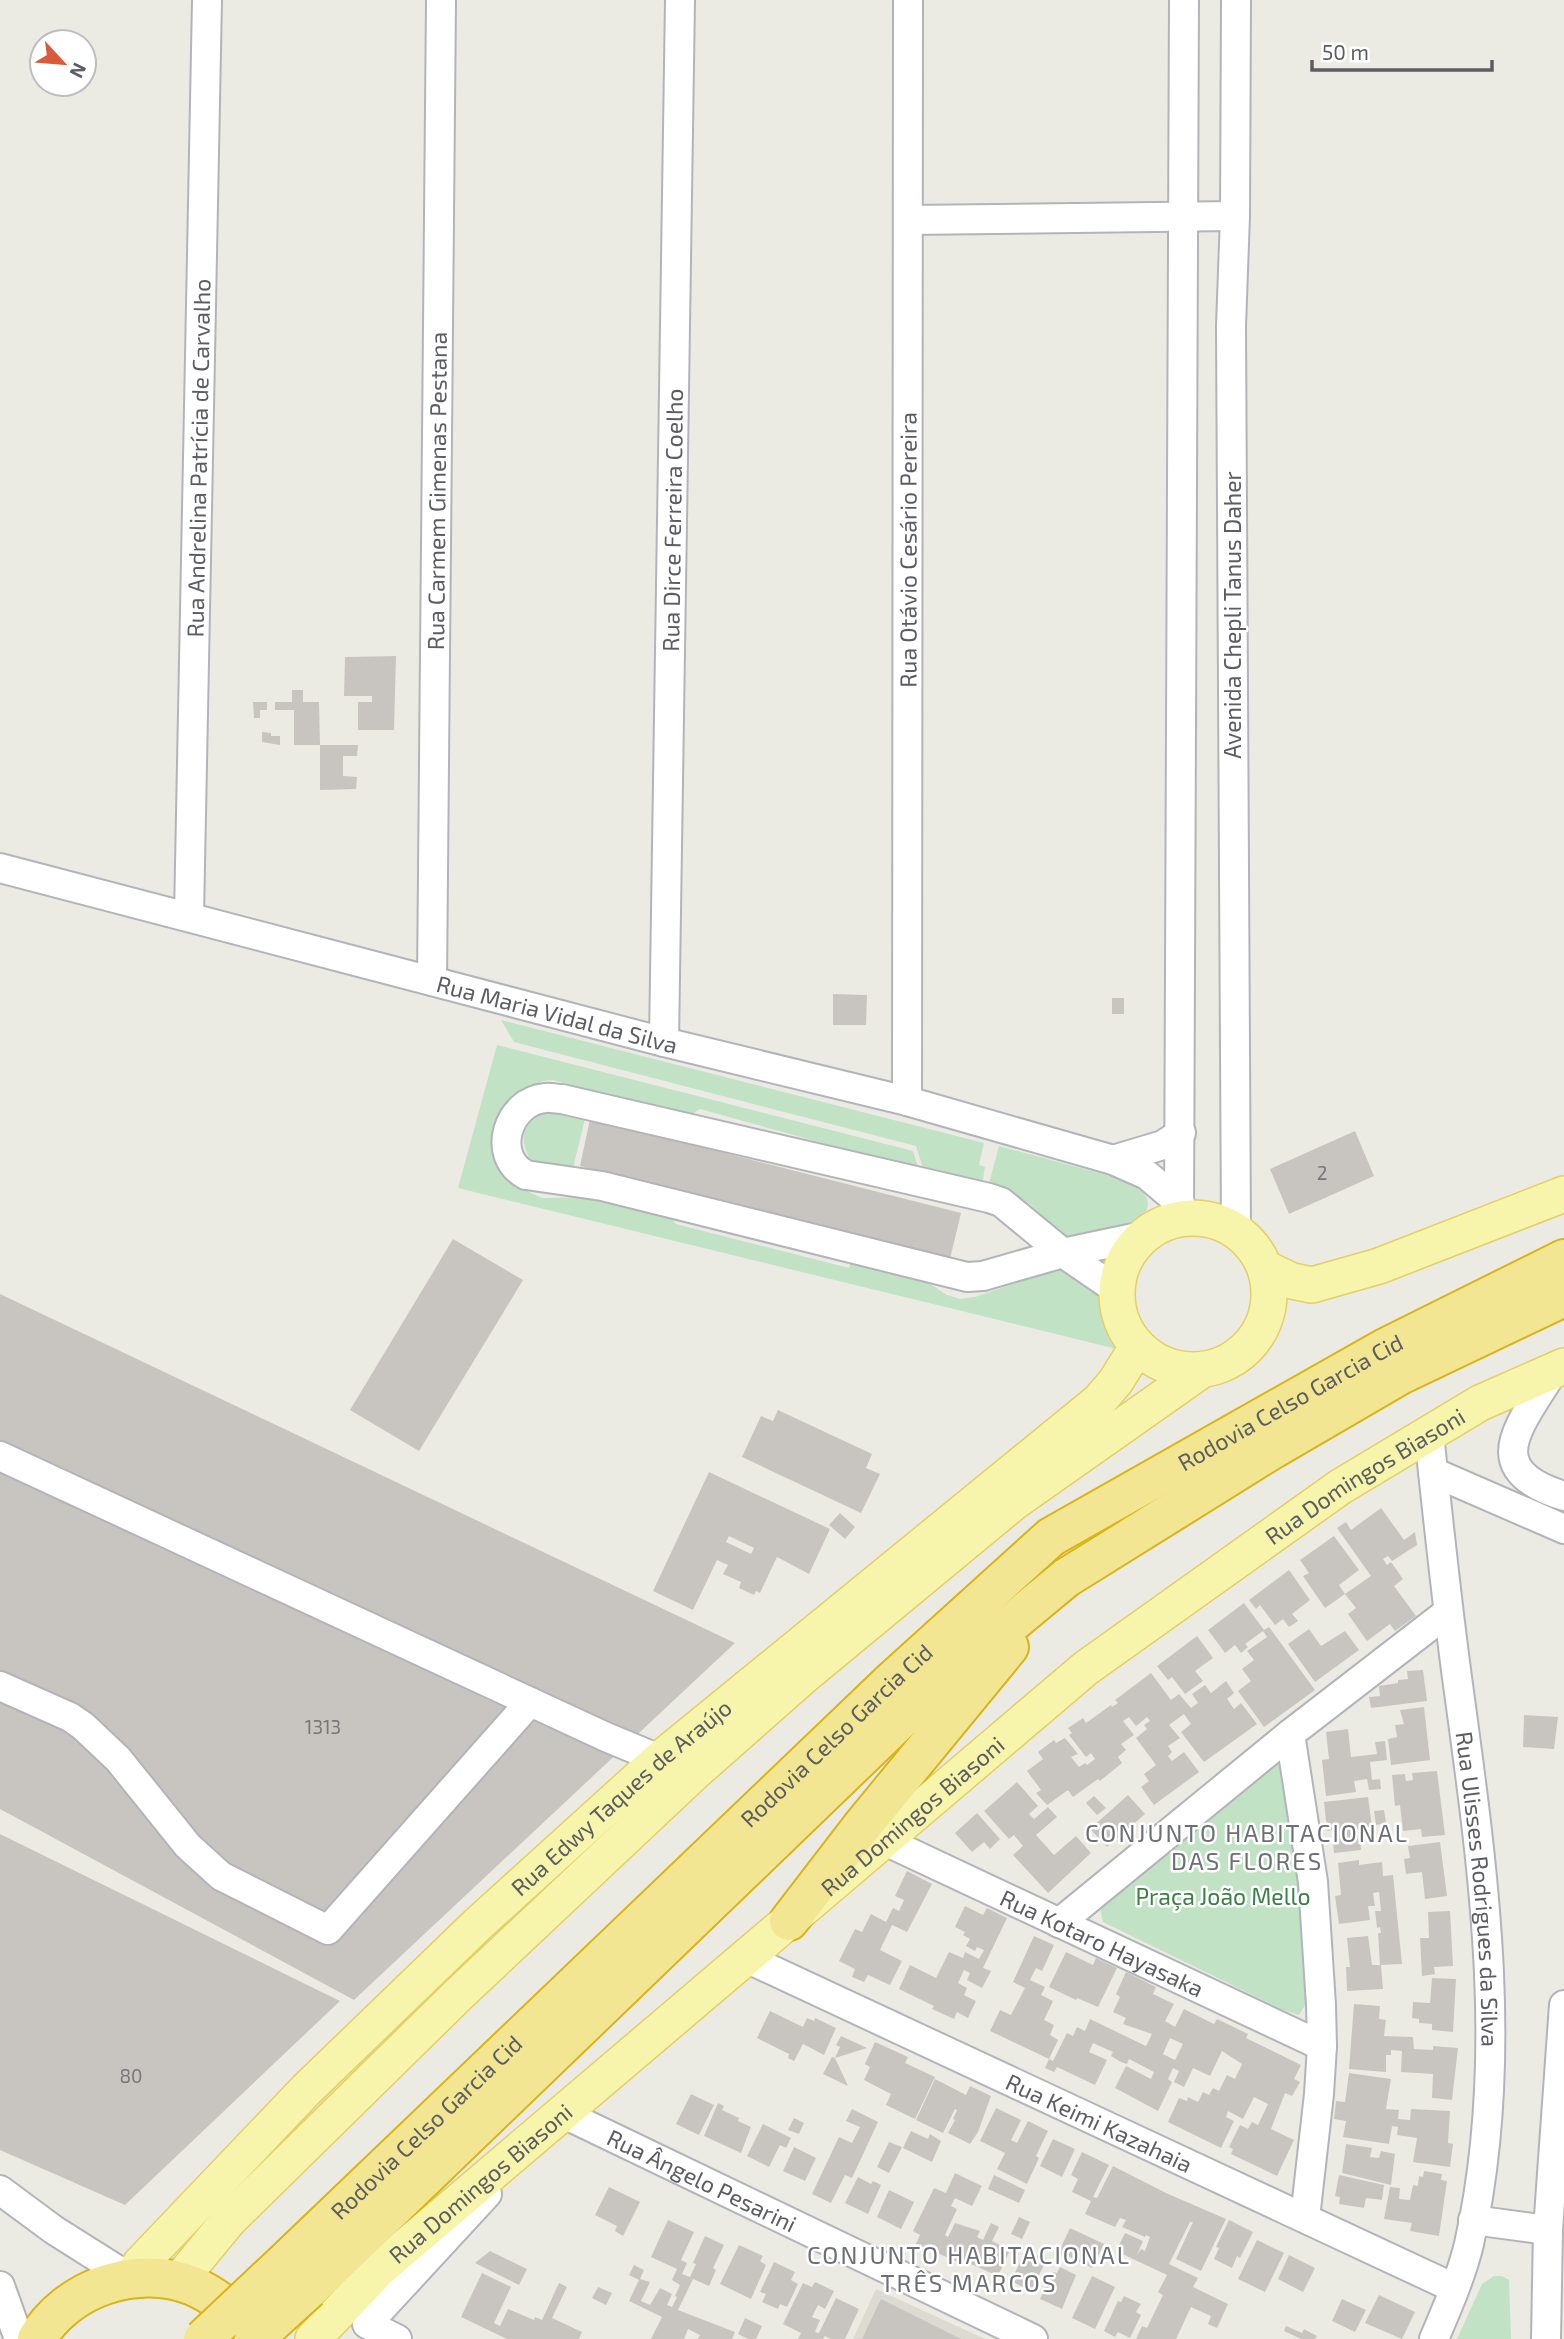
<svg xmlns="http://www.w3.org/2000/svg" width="1564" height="2339" viewBox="0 0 1564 2339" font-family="'Exo 2',sans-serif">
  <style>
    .education { fill: #dcdad1 }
    .green { fill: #c1e2c5 }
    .building { fill: #c8c5c0; fill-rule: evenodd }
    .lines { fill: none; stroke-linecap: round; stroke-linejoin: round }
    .minor-casing { stroke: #b3b4b9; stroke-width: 32 }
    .major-casing { stroke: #e4cf64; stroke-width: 38 }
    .highway-casing { stroke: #dab415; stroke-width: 42 }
    .minor { stroke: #fff; stroke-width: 28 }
    .major { stroke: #f7f4ac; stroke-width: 35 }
    .highway { stroke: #f3e693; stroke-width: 38 }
    .highway-bridge-casing { stroke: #dab415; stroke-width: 42; stroke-linecap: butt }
    .highway-bridge { stroke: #f3e693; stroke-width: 38 }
    .labels { text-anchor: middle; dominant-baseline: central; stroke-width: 5; stroke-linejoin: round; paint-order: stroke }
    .number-label { font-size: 19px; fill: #76777a }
    .street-label { font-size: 23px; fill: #5b5d62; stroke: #fff }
    .park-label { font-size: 23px; fill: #3c7f47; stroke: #fff }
    .neighbourhood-label { font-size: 24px; letter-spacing: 2px; fill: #6c6f74; stroke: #fff }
  </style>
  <rect width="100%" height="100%" fill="#ecebe3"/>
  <polygon class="education" points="876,2289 985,2339 853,2339"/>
  <g class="green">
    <polygon points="501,1020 984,1143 979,1165 985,1167 982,1185 924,1171 916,1146 514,1042"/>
    <path d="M497,1045L913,1151L919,1170L700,1109L686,1118L553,1080L543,1081L520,1093L507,1103L500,1114L506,1175L514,1185L542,1198L603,1197L666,1212L676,1224L849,1268L852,1259L915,1274L947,1295L960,1299L975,1297L1054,1270H1062L1135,1319C1139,1335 1128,1340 1117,1349L458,1188Z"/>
    <path d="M546,1110L571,1112L585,1119L573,1168L532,1163C518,1140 521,1121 546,1110Z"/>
    <path d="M999,1146L1132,1182C1144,1190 1157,1206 1139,1218C1125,1226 1086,1236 1069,1242L1031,1205L1017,1196L988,1187Z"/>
    <polygon points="1272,1756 1288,1764 1307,2002 1299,2015 1283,2010 1103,1922 1099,1904"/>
    <polygon points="1494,2276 1502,2276 1509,2280 1511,2339 1457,2339 1482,2284"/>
  </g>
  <g class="building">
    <polygon points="396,656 394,730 358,730 358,702 372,702 372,696 344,696 345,657"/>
    <polygon points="292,690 303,690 303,702 319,702 320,745 294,745 294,710 275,710 275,702 292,702"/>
    <polygon points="253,702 267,702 267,710 260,710 260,718 254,718"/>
    <polygon points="262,732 271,733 271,736 280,736 280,745 262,742"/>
    <polygon points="320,745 358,745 357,756 343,756 343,776 357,777 356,789 320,790"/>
    <polygon points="833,994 867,995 866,1025 833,1025"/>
    <rect x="1112" y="998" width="12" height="16"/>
    <polygon points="590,1119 961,1213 950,1259 580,1166"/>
    <polygon points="1355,1131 1374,1176 1289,1214 1270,1169"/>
    <polygon points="453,1239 523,1280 419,1451 350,1410"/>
    <polygon points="0,1294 735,1643 354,2000 0,1809"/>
    <polygon points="778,1410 872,1454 866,1468 880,1474 861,1513 742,1457 761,1416 773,1421"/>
    <path d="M709,1472L830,1529L809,1574L777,1557L760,1593L756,1591L754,1595L739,1588L741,1582L723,1574L728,1565L717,1560L693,1610L653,1591ZM729,1536L754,1548L751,1554L726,1542Z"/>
    <polygon points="1381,1508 1404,1540 1415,1532 1417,1545 1392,1561 1388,1556 1383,1559 1387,1565 1391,1562 1403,1579 1394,1586 1416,1616 1395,1631 1390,1624 1367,1641 1348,1614 1356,1608 1345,1594 1371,1576 1337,1528 1346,1522 1351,1530"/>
    <polygon points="840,1513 855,1527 845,1539 829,1525"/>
    <polygon points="1334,1536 1359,1570 1339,1585 1345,1594 1325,1608 1303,1576 1309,1573 1300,1560"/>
    <polygon points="1289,1570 1310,1600 1292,1614 1298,1621 1289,1627 1283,1619 1275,1625 1260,1605 1256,1609 1249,1600"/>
    <polygon points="1244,1603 1264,1630 1269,1627 1315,1690 1264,1727 1238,1691 1251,1681 1242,1669 1254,1660 1247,1651 1267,1637 1263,1631 1245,1644 1248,1647 1241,1653 1235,1645 1225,1653 1208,1630"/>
    <polygon points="1309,1629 1321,1646 1345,1631 1359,1650 1315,1682 1288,1644"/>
    <polygon points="1197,1636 1213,1658 1195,1671 1203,1681 1185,1694 1172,1677 1168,1680 1157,1666"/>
    <polygon points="1423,1670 1427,1701 1371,1708 1369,1697 1380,1696 1379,1686 1398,1683 1398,1680 1408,1679 1407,1671"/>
    <polygon points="1151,1673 1171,1700 1179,1694 1191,1708 1198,1703 1192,1694 1205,1685 1211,1693 1226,1681 1234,1693 1227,1699 1234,1709 1241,1703 1257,1724 1204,1762 1181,1732 1191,1724 1184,1714 1169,1725 1180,1738 1168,1746 1172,1752 1168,1756 1172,1761 1184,1752 1199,1772 1154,1805 1141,1787 1149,1781 1144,1774 1156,1765 1136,1738 1147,1729 1144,1725 1150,1721 1147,1717 1136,1726 1129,1717 1123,1721 1134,1735 1121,1744 1126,1750 1118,1757 1122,1763 1100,1781 1098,1779 1073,1797 1068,1790 1047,1805 1036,1793 1041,1790 1027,1771 1043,1759 1038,1752 1054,1740 1056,1743 1065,1738 1078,1754 1071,1757 1079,1767 1085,1763 1087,1765 1095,1759 1091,1753 1086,1757 1069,1735 1072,1733 1068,1728 1083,1718 1086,1723 1111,1705 1112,1707 1118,1703 1115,1700"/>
    <polygon points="1424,1707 1430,1760 1391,1765 1388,1739 1397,1737 1395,1725 1404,1724 1400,1710"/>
    <polygon points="1524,1715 1558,1717 1554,1749 1523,1747"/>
    <polygon points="1348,1729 1351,1757 1377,1754 1375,1742 1385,1741 1387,1760 1370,1762 1372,1780 1380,1779 1381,1789 1369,1790 1367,1779 1354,1781 1356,1792 1326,1796 1322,1760 1329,1759 1326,1732"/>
    <polygon points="1437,1771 1445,1835 1422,1837 1421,1829 1403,1831 1400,1805 1395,1806 1392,1775 1405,1774 1406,1781 1413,1780 1412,1773"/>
    <polygon points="1017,1782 1038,1806 1029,1814 1034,1819 1048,1807 1057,1817 1036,1835 1054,1855 1076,1836 1091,1853 1048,1893 1013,1855 1023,1846 1014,1835 1009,1839 984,1811"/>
    <polygon points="1128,1795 1145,1814 1107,1847 1090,1829"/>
    <polygon points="1094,1796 1106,1808 1097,1815 1086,1803"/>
    <polygon points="1368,1797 1372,1826 1359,1827 1361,1850 1334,1853 1332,1830 1327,1831 1324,1802"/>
    <polygon points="1384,1810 1386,1823 1376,1825 1374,1811"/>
    <polygon points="977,1813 1000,1839 990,1849 984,1842 972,1852 955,1833"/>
    <polygon points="0,1834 340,2001 125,2205 0,2150"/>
    <polygon points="1440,1842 1447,1896 1425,1899 1422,1872 1406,1874 1404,1859 1410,1858 1408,1846"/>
    <polygon points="1359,1860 1359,1865 1382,1862 1383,1876 1393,1875 1402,1964 1380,1965 1378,1933 1381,1933 1380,1927 1377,1928 1375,1911 1381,1911 1379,1892 1373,1893 1375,1906 1368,1906 1370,1920 1339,1924 1335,1896 1341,1895 1338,1863"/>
    <polygon points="907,1871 932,1884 907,1932 892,1925 880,1950 902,1961 890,1985 868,1975 864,1982 852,1977 855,1969 839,1961 855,1929 862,1932 871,1914 886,1922 893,1908 899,1911 904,1900 895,1896"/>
    <polygon points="965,1906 983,1915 987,1908 1007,1918 983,1968 991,1971 982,1988 967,1980 970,1973 964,1970 958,1983 967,1988 964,1995 976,2001 968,2018 957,2012 954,2019 932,2009 934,2006 899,1989 910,1965 936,1978 949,1952 963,1958 965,1952 979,1959 984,1950 977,1947 975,1951 966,1946 970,1939 963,1935 965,1932 955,1927"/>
    <polygon points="1450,1911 1453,1966 1434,1967 1435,1974 1422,1976 1420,1938 1429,1938 1428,1912"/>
    <polygon points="1034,1936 1054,1945 1042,1971 1036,1968 1030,1980 1045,1987 1041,1995 1053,2001 1044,2020 1054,2025 1050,2035 1058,2040 1049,2059 990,2031 1000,2010 1011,2015 1025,1988 1013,1982"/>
    <polygon points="1368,1936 1372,1965 1381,1965 1383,1989 1347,1991 1346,1967 1350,1967 1347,1938"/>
    <polygon points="1066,1952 1093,1965 1096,1958 1117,1968 1098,2007 1077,1998 1076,2000 1049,1987"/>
    <path d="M1126,1972L1156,1987L1153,1994L1174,2004L1165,2021L1175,2027L1184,2009L1214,2024L1217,2019L1248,2034L1246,2038L1301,2065L1294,2079L1300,2082L1292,2096L1285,2093L1271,2129L1294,2140L1277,2176L1231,2154L1233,2149L1229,2147L1240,2125L1248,2129L1252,2122L1258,2125L1268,2104L1254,2097L1243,2119L1228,2111L1226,2117L1234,2121L1221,2148L1168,2122L1179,2098L1187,2101L1188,2097L1198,2102L1203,2092L1209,2095L1213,2088L1219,2091L1227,2075L1235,2079L1242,2064L1222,2051L1210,2076L1193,2068L1184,2087L1174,2082L1179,2071L1173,2068L1168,2079L1172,2082L1158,2111L1115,2088L1126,2066L1151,2079L1154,2072L1129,2059L1127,2064L1121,2062L1111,2056L1113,2052L1093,2043L1089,2052L1107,2060L1095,2085L1057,2067L1054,2072L1045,2068L1049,2059L1053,2061L1067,2033L1073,2036L1077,2027L1085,2031L1090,2019L1146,2046L1152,2034L1123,2024L1126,2018L1113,2012L1120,1997L1116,1994ZM1170,2038L1183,2044L1175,2060L1163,2054Z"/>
    <polygon points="1432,1978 1456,1979 1453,2032 1432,2030 1432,2024 1419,2023 1419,2019 1412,2018 1413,2002 1430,2003"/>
    <polygon points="1354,2004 1380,2006 1379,2019 1386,2020 1384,2036 1413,2037 1414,2049 1433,2050 1433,2046 1458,2048 1452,2100 1432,2098 1433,2074 1401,2072 1402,2051 1391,2050 1391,2055 1386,2055 1386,2072 1349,2069"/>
    <polygon points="770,2011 803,2027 807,2018 814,2021 815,2018 836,2028 824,2055 803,2044 794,2061 788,2058 789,2054 757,2038"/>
    <polygon points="841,2036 867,2048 835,2058 848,2086 823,2074 832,2057 835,2058 840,2047 836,2045"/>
    <polygon points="875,2042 908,2057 905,2063 935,2077 915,2119 886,2105 891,2094 864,2080 870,2067 865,2064"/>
    <polygon points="1349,2073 1391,2079 1386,2109 1399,2110 1398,2119 1410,2120 1411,2109 1450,2111 1448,2143 1453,2144 1450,2167 1413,2162 1417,2138 1397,2135 1398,2127 1392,2126 1389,2144 1343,2137 1346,2121 1334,2119 1336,2101 1345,2102"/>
    <polygon points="935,2079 966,2095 970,2086 991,2096 978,2132 970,2144 948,2133 955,2120 953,2119 957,2110 955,2109 943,2133 916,2120"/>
    <polygon points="691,2094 714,2105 699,2135 676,2124"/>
    <polygon points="718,2103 724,2106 722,2110 739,2118 738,2121 751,2127 741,2153 704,2136"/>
    <polygon points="996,2108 1021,2120 1011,2140 1017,2143 1028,2121 1048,2131 1036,2156 1039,2158 1027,2184 997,2169 1005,2153 980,2141"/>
    <polygon points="852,2109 878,2122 852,2178 845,2175 831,2203 812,2194 839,2137 852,2143 860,2127 846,2121"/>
    <polygon points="794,2118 804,2123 799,2134 788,2130"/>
    <polygon points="763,2124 791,2138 786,2148 780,2145 769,2167 747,2156"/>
    <polygon points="911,2131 928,2139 930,2134 941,2141 932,2162 903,2148"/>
    <polygon points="1053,2139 1075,2149 1062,2177 1040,2166"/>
    <polygon points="889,2142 902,2147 889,2173 877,2167"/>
    <polygon points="1346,2144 1372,2148 1370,2157 1379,2158 1381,2151 1395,2154 1391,2185 1342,2173"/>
    <polygon points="794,2147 816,2158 805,2181 783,2171"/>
    <polygon points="1082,2152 1109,2165 1093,2197 1097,2198 1113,2166 1166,2193 1226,2219 1201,2271 1176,2259 1193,2222 1190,2222 1169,2264 1198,2278 1193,2287 1228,2304 1217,2328 1208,2324 1211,2316 1191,2307 1176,2339 1136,2339 1142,2326 1147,2328 1163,2295 1158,2292 1167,2275 1116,2251 1125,2233 1143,2241 1137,2255 1141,2249 1145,2251 1150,2237 1146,2235 1145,2237 1122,2227 1126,2220 1120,2218 1115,2227 1085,2214 1091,2201 1072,2192 1078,2179 1071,2175"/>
    <polygon points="1424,2171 1442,2174 1441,2180 1447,2181 1439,2236 1410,2231 1412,2223 1384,2219 1390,2187 1400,2188 1399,2199 1410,2200 1413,2185 1418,2186 1419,2176 1423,2177"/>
    <polygon points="955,2173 982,2186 972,2206 955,2198 951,2206 957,2209 945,2235 948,2237 955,2223 980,2231 977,2237 983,2240 991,2223 999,2227 992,2241 1010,2250 998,2276 971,2264 978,2250 971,2246 963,2264 916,2244 920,2235 913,2231 934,2188 946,2193"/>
    <polygon points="994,2175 1025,2190 1019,2203 988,2189"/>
    <polygon points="1339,2175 1384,2185 1382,2200 1366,2198 1364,2208 1339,2204 1340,2197 1335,2196"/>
    <polygon points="858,2177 871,2184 873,2181 881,2185 868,2214 845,2203"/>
    <polygon points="609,2187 640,2202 623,2236 615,2231 617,2226 595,2215"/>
    <polygon points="889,2190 914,2202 901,2229 877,2217"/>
    <polygon points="1019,2217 1030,2222 1022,2239 1011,2234"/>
    <polygon points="668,2220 694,2232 681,2260 687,2263 682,2274 690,2277 696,2264 693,2263 705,2236 724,2245 713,2268 716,2270 709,2286 693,2279 678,2310 735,2332 732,2339 698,2339 700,2335 688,2329 684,2339 651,2339 662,2317 629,2301 639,2280 629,2275 634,2265 644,2270 640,2279 650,2282 641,2301 650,2305 660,2288 672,2294 667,2305 672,2307 677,2297 675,2296 680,2285 672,2280 677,2269 651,2257"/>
    <polygon points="1229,2220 1253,2232 1240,2258 1237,2256 1232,2268 1214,2259 1219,2248 1216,2247"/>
    <polygon points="1070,2228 1104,2244 1092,2268 1068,2256 1071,2250 1066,2248 1059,2262 1055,2260"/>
    <polygon points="1257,2240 1284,2253 1265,2292 1238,2279"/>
    <polygon points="739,2245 763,2256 760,2261 766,2265 751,2299 720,2284"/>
    <polygon points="490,2251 527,2269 519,2285 475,2263"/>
    <polygon points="1037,2255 1047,2259 1031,2291 1011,2281 1023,2256 1034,2261"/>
    <polygon points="1289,2255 1315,2268 1303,2292 1278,2279"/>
    <polygon points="774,2262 795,2272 791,2280 798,2284 787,2307 780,2304 778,2309 762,2302 766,2294 760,2292"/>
    <polygon points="1060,2267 1076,2275 1062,2309 1040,2299 1053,2272 1057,2273"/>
    <polygon points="482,2273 511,2287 494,2323 500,2326 508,2309 534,2320 535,2317 542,2320 559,2283 567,2287 552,2318 582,2332 579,2339 507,2339 461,2317"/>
    <polygon points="1092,2276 1115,2287 1095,2329 1072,2318"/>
    <polygon points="815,2282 834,2291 825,2309 818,2305 812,2317 820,2320 815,2332 819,2333 836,2298 859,2309 845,2339 831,2339 825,2336 823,2339 798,2339 801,2333 783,2324 803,2283 812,2287"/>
    <polygon points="598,2287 612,2293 606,2305 592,2298"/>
    <polygon points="1379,2295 1415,2312 1402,2339 1365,2323"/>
    <polygon points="1124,2296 1141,2304 1136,2312 1141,2315 1130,2338 1118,2332 1115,2337 1104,2331 1118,2301 1121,2302"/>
    <polygon points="881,2299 961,2339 862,2339"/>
    <polygon points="1342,2299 1366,2310 1355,2332 1332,2321"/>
    <polygon points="745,2318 762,2326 756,2339 748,2339 738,2334"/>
    <polygon points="1286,2326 1302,2333 1304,2329 1317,2336 1315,2339 1301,2339 1284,2331"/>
  </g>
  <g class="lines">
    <g class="minor-casing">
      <g id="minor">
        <polyline points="908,220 1235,216"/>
        <path id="s1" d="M0,868L664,1042L907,1101L1113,1160L1147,1175L1180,1203"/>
        <path id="s2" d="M189,916L207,0"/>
        <path id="s3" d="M432,981L441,0"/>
        <path id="s4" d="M664,1042L680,0"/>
        <path id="s5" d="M907,1101L908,0"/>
        <polyline points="1113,1160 1163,1145 1181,1133"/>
        <polyline points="1179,1212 1184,0"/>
        <polyline points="1236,1230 1231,326 1235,216 1236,0"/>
        <path d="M1117,1290L1063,1253L1001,1202L989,1198L562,1099C556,1099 550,1097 545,1098C508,1101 490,1156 526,1175L602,1186L967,1277L983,1276L1063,1253L1143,1236"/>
        <path d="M1553,1371C1521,1425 1477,1469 1564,1496"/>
        <path id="s6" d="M1429,1434C1438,1520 1447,1606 1459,1692C1484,1875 1510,2061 1469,2244C1461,2277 1447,2308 1434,2339"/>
        <polyline points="0,1456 606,1737 676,1766"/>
        <polyline points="1433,1472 1564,1529"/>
        <polyline points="0,1686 70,1717 83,1726 118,1759 188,1846 221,1876 328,1930 530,1702"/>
        <polyline points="1290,1734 1313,1882 1321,2005 1322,2046 1319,2094 1305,2218"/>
        <path id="s7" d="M883,1840L1322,2046"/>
        <polyline points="1059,1923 1290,1734 1448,1612"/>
        <path id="s8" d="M744,1957L1454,2288"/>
        <path id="s9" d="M550,2126L562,2113L1033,2339"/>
        <polyline points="0,2190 54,2230 130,2278"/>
        <polyline points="1473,2220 1548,2230"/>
        <polyline points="0,2286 19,2339"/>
        <polyline points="397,2339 367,2324 487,2194"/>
        <polyline points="1546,2339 1548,2230 1564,2005"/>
      </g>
    </g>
    <g class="major-casing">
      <g id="major">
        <circle cx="1193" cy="1294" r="76"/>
        <polyline points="1265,1268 1292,1281 1312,1285 1379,1266 1564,1194"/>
        <path id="s10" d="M130,2278L141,2263L306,2090L478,1924L659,1760L1099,1401L1116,1381L1137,1347"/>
        <polyline points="178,2282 229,2220 457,1996 694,1773 805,1675 1013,1503 1199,1372"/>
        <path id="s11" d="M313,2339L379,2269L1086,1668L1340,1487L1480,1403L1564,1366"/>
      </g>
    </g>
    <g class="highway-casing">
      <g id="highway">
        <polyline points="789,1921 862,1826 1009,1647"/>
        <path id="s12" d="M286,2261L894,1679L1051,1537L1385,1348L1564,1259"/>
        <polyline points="309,2289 931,1690 1066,1578 1273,1449 1400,1375 1564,1297"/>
        <path d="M37,2339C66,2288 138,2263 193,2286C219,2297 238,2315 254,2337"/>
      </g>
    </g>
    <use href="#minor" class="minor"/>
    <use href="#major" class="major"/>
    <use href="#highway" class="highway"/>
    <g class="highway-bridge-casing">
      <g id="highway-bridge">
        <polyline points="203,2339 286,2261"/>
        <polyline points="254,2339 309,2289"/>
      </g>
    </g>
    <use href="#highway-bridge" class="highway-bridge"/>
  </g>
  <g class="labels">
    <g class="number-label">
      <text x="1322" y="1172">2</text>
      <text x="323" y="1726">1313</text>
      <text x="131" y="2075">80</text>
    </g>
    <g class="street-label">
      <text stroke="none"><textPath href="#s2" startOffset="458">Rua Andrelina Patrícia de Carvalho</textPath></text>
      <text stroke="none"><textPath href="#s3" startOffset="490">Rua Carmem Gimenas Pestana</textPath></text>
      <text stroke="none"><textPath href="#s4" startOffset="522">Rua Dirce Ferreira Coelho</textPath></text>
      <text stroke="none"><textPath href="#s5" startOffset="551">Rua Otávio Cesário Pereira</textPath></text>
      <text transform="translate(1232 615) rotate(-90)">Avenida Chepli Tanus Daher</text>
      <text stroke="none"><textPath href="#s1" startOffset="576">Rua Maria Vidal da Silva</textPath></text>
      <text stroke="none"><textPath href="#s12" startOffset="1328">Rodovia Celso Garcia Cid</textPath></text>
      <text stroke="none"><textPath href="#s11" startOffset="1363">Rua Domingos Biasoni</textPath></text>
      <text stroke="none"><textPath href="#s12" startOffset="761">Rodovia Celso Garcia Cid</textPath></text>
      <text stroke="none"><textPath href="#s10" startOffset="688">Rua Edwy Taques de Araújo</textPath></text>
      <text stroke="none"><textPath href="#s11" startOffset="796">Rua Domingos Biasoni</textPath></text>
      <text stroke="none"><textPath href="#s6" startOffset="458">Rua Ulisses Rodrigues da Silva</textPath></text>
      <text stroke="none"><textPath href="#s7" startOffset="242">Rua Kotaro Hayasaka</textPath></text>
      <text stroke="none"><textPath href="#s8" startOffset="392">Rua Keimi Kazahaia</textPath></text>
      <text stroke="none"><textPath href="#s12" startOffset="194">Rodovia Celso Garcia Cid</textPath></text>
      <text stroke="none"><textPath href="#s9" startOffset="173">Rua Ângelo Pesarini</textPath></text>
      <text stroke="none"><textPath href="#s11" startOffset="229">Rua Domingos Biasoni</textPath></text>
    </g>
    <g class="park-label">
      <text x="1223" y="1896">Praça João Mello</text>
    </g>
    <g class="neighbourhood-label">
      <text x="1247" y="1832">CONJUNTO HABITACIONAL<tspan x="1247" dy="28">DAS FLORES</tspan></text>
      <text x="969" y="2254">CONJUNTO HABITACIONAL<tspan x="969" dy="28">TRÊS MARCOS</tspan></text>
    </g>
  </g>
  <g transform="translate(63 63) rotate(116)"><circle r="33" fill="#ffffff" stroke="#bdbec0" stroke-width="2"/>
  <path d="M0-5L12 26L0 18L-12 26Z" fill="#d95b3c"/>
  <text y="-10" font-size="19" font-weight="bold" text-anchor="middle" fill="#5b5d62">N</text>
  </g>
  <path d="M1312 60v10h180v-10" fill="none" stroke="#5b5d62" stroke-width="3.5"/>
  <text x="1322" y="60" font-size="21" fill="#5b5d62" stroke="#ffffff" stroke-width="5" paint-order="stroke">50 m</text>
</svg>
